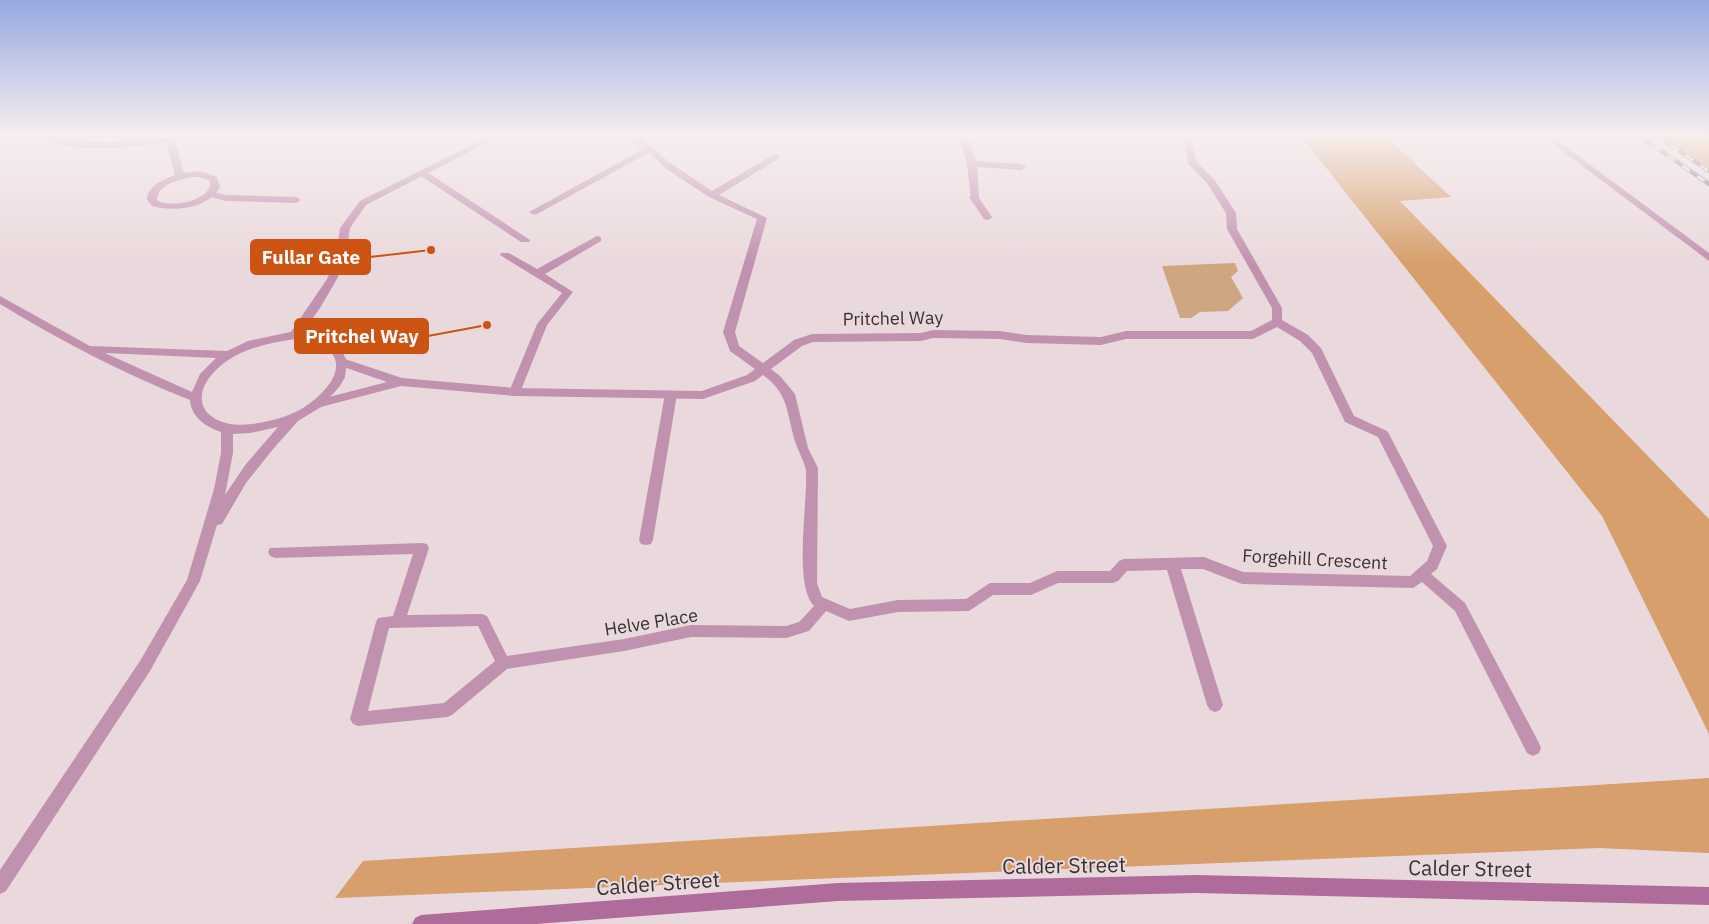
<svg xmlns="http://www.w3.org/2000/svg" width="1709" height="924" viewBox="0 0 1709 924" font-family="'IBM Plex Sans',sans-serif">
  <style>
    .green { fill: #cea682 }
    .forest { fill: #d69f6b }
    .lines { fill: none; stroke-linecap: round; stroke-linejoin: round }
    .service { fill: #c192b0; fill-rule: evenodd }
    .minor { fill: #c192b0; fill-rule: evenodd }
    .tertiary { fill: #c192b0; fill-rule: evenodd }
    .secondary { fill: #af6b99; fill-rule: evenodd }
    .rail-casing { stroke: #7d7374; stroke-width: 4.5 }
    .rail { stroke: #ead9dc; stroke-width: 3; stroke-dasharray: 9; stroke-linecap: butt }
    .labels { text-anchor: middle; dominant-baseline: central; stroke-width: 4; stroke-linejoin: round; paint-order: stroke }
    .street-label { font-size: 18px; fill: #373132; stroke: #ead9dc }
    .near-street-label { font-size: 21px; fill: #373132; stroke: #ead9dc }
    .leader { fill: none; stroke: #cd5312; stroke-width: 2 }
    .callout-dot { fill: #cd5312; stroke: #ead9dc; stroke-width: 2 }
    .callout { fill: #cd5312; stroke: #cd5312; stroke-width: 2 }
    .callout-label { font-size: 19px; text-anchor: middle; font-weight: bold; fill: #fff }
  </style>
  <rect width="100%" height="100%" fill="#ead9dc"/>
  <polygon class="green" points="1235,263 1238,271 1231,277 1243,298 1228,311 1200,312 1191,318 1180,318 1162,266"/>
  <g class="forest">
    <polygon points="1300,135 1384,135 1451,197 1400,201 1709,519 1709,734 1602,516"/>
    <polygon points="1660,135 1709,135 1709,168"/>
    <polygon points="1709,778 1709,853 1599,848 335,898 363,861"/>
  </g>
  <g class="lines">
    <g class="service">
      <polygon points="1541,135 1550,135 1709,253 1709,261"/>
      <polygon points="649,146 652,147 652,151 537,214 534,215 529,212"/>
      <polygon points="424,171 427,172 530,240 529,242 521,242 421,176 419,174"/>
      <polygon points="210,191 226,195 296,197 301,200 296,203 226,201 207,196 205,194"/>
      <polygon points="974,194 977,195 992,217 990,219 987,220 984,219 969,197"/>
      <polygon points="597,236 601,237 601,241 545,274 573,292 547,325 519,395 511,395 509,392 537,324 562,293 500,255 501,253 509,253 537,269"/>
      <polygon points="671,390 677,394 653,540 651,544 646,545 641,544 639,540 665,394"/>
    </g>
    <g class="minor">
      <path d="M41,135H52L72,141L111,142L185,135L175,140L184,173L200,171L217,177L220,187C208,209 174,212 152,206L147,200C147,186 164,179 175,175L166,142C138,147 62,156 41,135ZM193,177H199L210,181C213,201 169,209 157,200C157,184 181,179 193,177Z"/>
      <polygon points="491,135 502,135 366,205 350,228 345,261 337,279 320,308 299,338 291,338 289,335 327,279 335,261 340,228 360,201"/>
      <path d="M621,135C645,135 656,153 673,165C686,174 699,182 712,191L773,155L776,154L781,157L719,195L767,218L735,332L739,346L763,363L794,340L812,334L921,333L933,330L1000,331L1026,335L1101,337L1126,331H1251L1272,320V308L1227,229L1226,213L1207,183L1188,164L1183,135H1191L1197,163L1214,179L1236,213L1237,229L1282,308V320L1308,335L1321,348L1354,416L1387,431L1389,434L1447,546L1437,569L1431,574L1465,603L1539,743L1541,748L1539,753L1533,756L1527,753L1455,611L1422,582L1413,588L1242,584L1203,569H1181L1223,705L1220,710L1215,712L1210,710L1207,705L1167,570L1127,571L1118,581L1113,583H1058L1031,595H993L969,611L898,612L849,621L826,611L809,631L786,638L691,637L624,651L507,669L452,715L447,717L358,726L353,724L350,719L376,622L378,618L393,616L413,554L275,558L270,556L268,552L270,548L422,543L427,544L429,548L407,615L482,614L487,616L507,656L624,639L691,625L786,626L799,622L814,606C793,584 808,502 806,470C805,463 795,445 793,434C786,407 787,393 763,375L755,381L703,399L515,396L401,386L317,408L311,404L317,400L387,382L338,365L336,362L338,359L342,358L402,378L515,388L702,391L747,375L755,369L730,351L723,332L757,219L709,197L665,168L650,153ZM1277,327L1300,341L1312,353L1345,422L1378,437L1433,546L1427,561L1410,576L1243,572L1204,557L1124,559L1119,561L1110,571H1057L1030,583H990L966,599L898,600L850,609L822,597L817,583L818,468L808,448L795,394L780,376L771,369L802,346L813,342L921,341L933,338L1000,339L1026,343L1101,345L1126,339H1253ZM478,626L495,661L444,703L368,711L389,628Z"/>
      <polygon points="959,135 967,135 976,161 1021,164 1026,167 1021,170 977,167 979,197 977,199 971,199 967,164"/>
    </g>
    <path class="tertiary" d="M0,296L90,346L227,351L248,341L295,331L324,337L338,344L347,361L345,377L340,386L321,407L298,421L274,448L246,483L222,524L217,525L200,581L150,671L6,891L0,894V870L140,661L187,580L214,489L221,453V432C206,427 191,417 190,400C124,374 61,341 0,304ZM295,339C354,345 343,382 303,408C288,417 269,422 252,424C211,430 182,402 218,368C239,349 268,343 295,339ZM105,353L216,358L200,374L192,392ZM278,427L246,464L225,495L233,453V434L250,433Z"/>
    <polygon class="secondary" points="1196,875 1709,887 1709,905 1196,893 838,901 536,924 412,924 415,918 421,915 838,883"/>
    <g class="rail-casing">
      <g id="rail">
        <polyline points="1638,135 1709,184"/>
        <polyline points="1656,135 1709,171"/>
      </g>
    </g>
    <use href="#rail" class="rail"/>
  </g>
  <linearGradient id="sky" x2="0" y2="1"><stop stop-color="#97a8e0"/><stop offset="0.51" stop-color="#f6eeef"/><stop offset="1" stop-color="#f6eeef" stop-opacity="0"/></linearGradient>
  <rect width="1709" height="264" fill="url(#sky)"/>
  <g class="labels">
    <g class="street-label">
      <text transform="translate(893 318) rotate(-1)">Pritchel Way</text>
      <text transform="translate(1315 559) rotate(3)">Forgehill Crescent</text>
      <text transform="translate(651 622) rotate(-9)">Helve Place</text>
    </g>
    <g class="near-street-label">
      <text transform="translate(1064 865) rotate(-1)">Calder Street</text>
      <text transform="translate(1470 868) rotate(1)">Calder Street</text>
      <text transform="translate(658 883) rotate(-4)">Calder Street</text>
    </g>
  </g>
  <path class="leader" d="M431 250L370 257M487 325L428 336"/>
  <g class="callout-dot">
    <circle cx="431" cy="250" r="5"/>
    <circle cx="487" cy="325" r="5"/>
  </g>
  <g class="callout">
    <rect x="251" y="240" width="119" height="34" rx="5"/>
    <rect x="295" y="319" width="133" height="34" rx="5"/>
  </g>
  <g class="callout-label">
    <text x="311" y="264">Fullar Gate</text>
    <text x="362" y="343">Pritchel Way</text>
  </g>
</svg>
